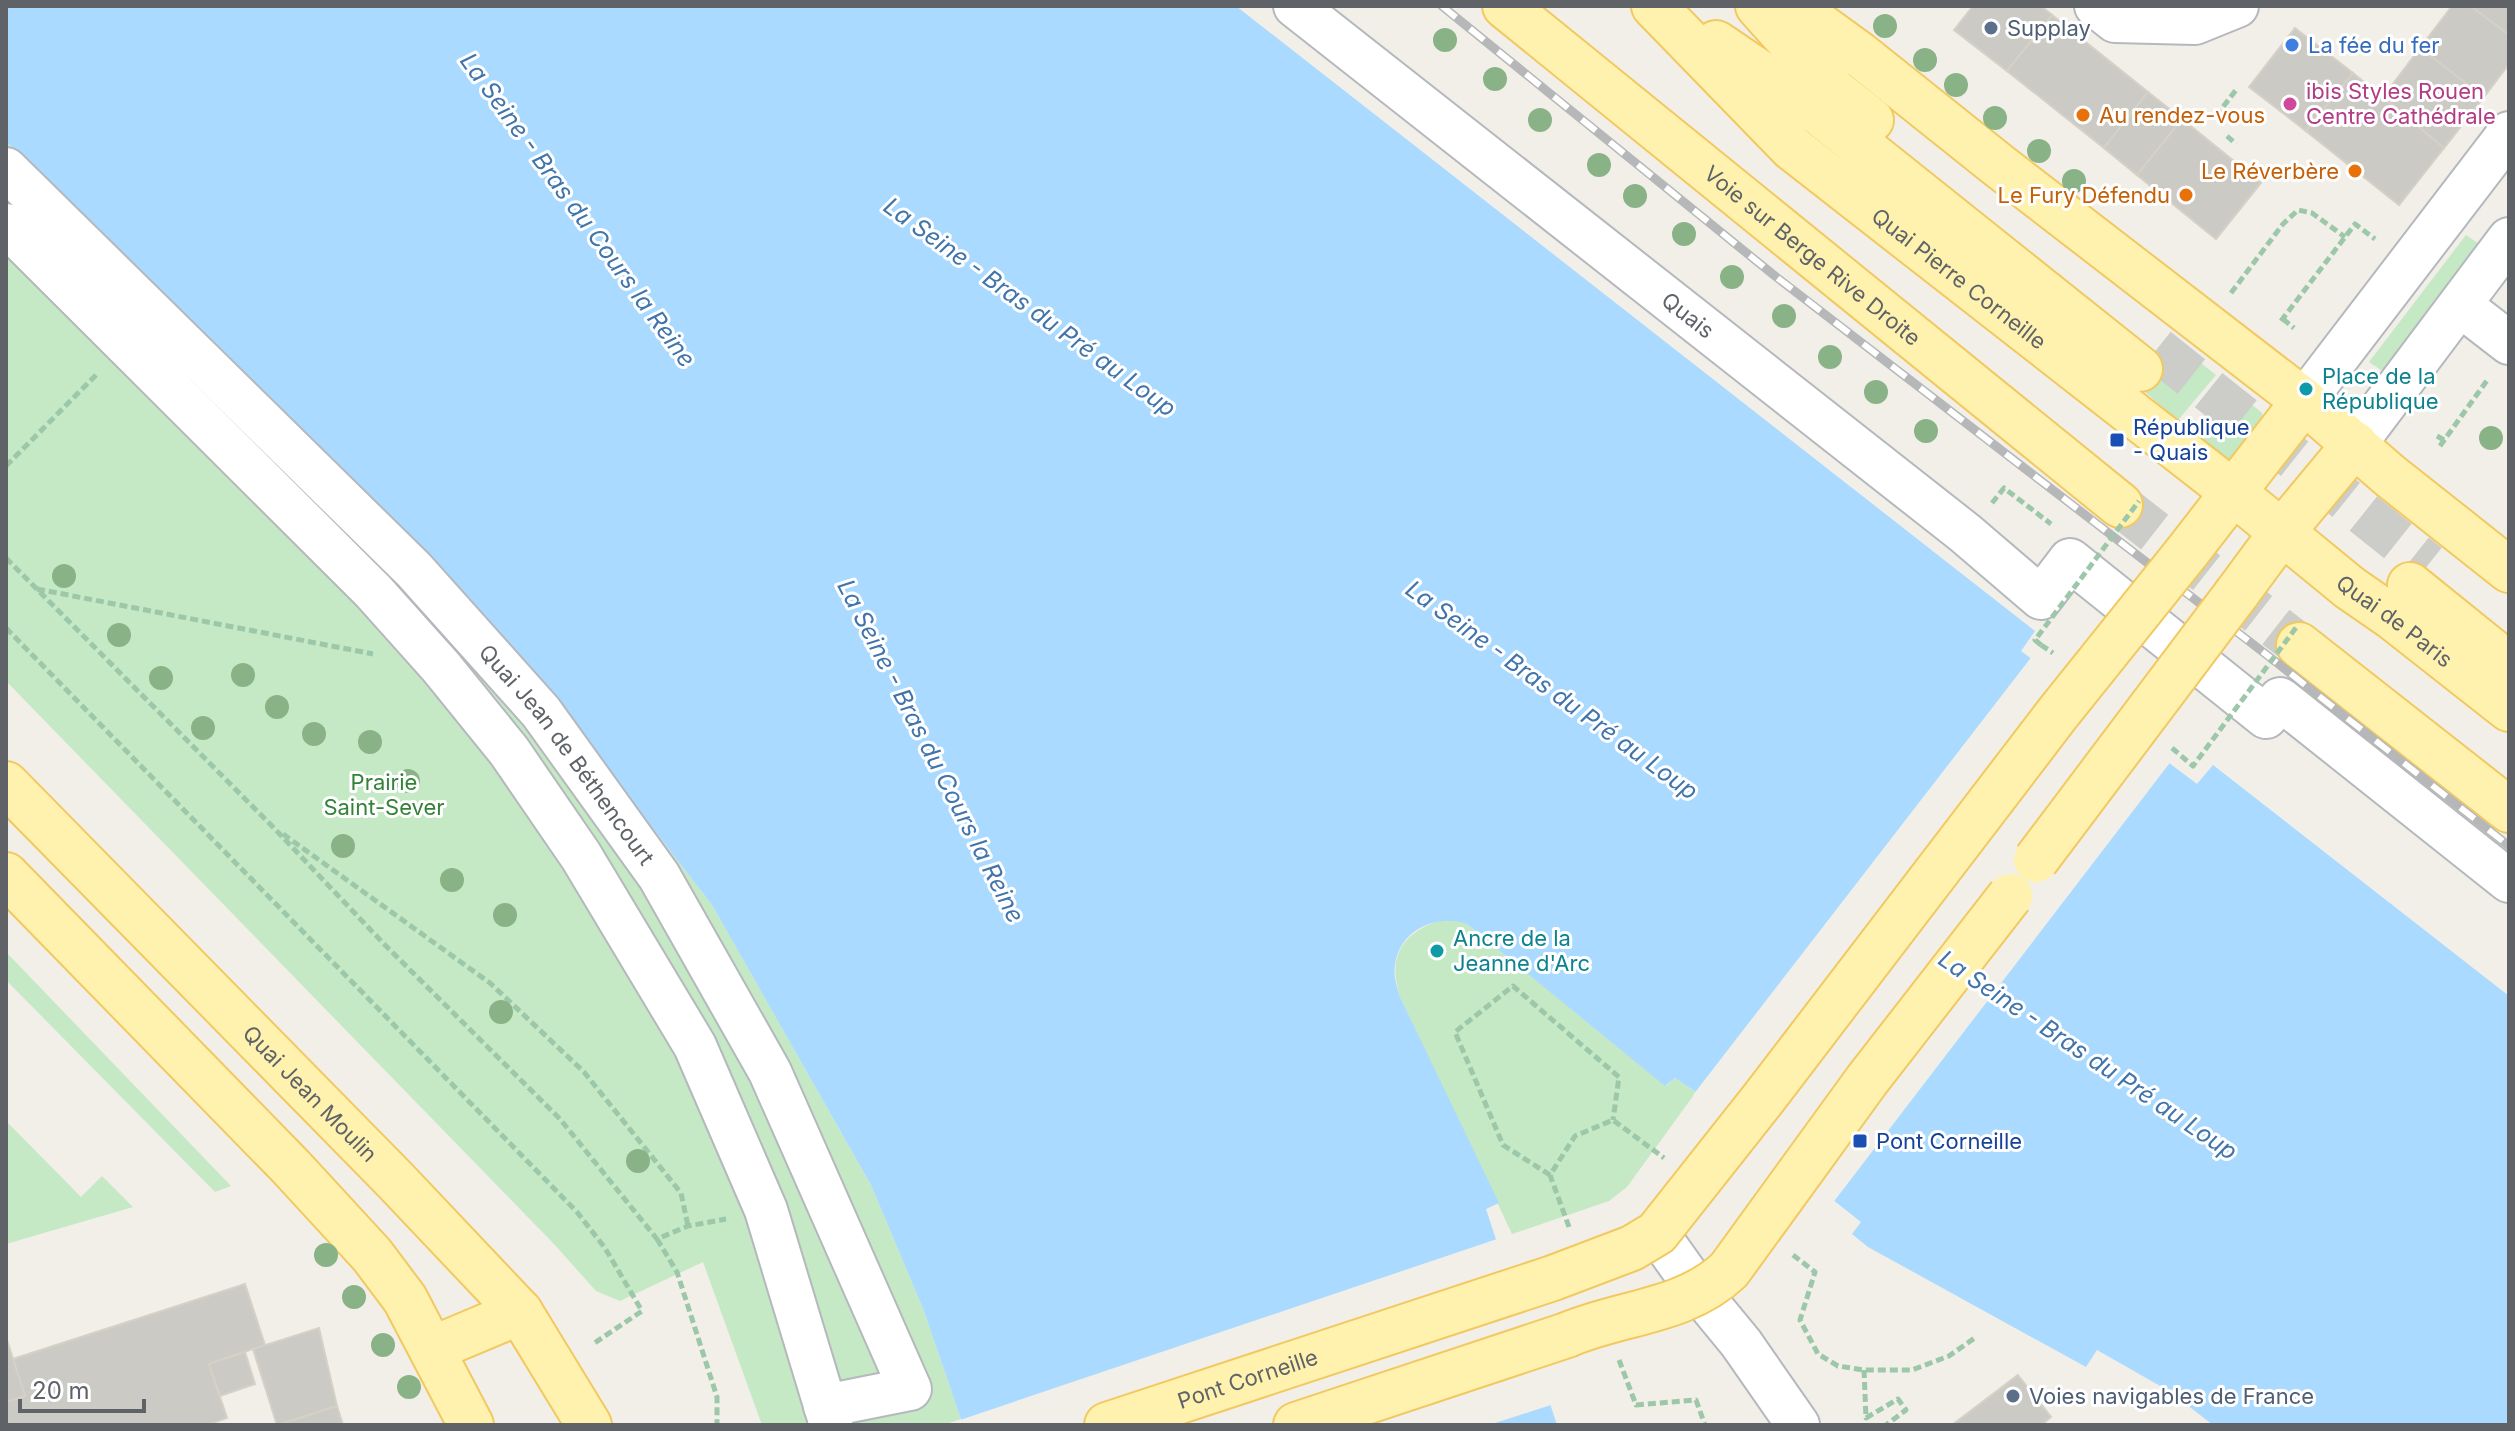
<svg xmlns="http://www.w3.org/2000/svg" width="2515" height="1431" viewBox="0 0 2515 1431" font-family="Inter,sans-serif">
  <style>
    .green { fill: #c5e8c5 }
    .water { fill: #aadaff }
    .pier { fill: #f1efe8 }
    .building { fill: #cccac5; stroke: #d6d1c6; stroke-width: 2 }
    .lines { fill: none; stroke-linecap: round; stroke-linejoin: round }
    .major-tunnel { stroke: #ccccc8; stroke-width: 44; stroke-dasharray: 44 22; stroke-linecap: butt }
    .minor-casing { stroke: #b5b8bc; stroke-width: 46 }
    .major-casing { stroke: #f2c960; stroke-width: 48 }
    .path { stroke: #9cc7a9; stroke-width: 5; stroke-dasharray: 8 4; stroke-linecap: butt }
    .minor { stroke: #fff; stroke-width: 42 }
    .major { stroke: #fff2af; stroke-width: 44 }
    .rail-casing { stroke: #b6b7b8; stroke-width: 9 }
    .rail { stroke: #fff; stroke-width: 6; stroke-dasharray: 18; stroke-linecap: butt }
    .major-bridge-casing { stroke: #f2c960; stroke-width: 48; stroke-linecap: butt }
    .path-bridge { stroke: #9cc7a9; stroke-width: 5; stroke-dasharray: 8 4; stroke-linecap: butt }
    .major-bridge { stroke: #fff2af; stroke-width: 44 }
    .tree { fill: #89b387 }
    .service-dot { fill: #5c6f8a; stroke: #fff; stroke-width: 3 }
    .shop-dot { fill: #3f7fe0; stroke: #fff; stroke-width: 3 }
    .hotel-dot { fill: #d1479c; stroke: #fff; stroke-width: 3 }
    .food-dot { fill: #e8710a; stroke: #fff; stroke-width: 3 }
    .culture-dot { fill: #0f9aa8; stroke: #fff; stroke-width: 3 }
    .transit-dot { fill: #1a4fb4; stroke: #fff; stroke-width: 3 }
    .labels { text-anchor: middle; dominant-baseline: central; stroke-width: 6; stroke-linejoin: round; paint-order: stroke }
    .service-label { font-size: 22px; fill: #4e5e75; stroke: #fff; text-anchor: start }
    .shop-label { font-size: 22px; fill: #366cbe; stroke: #fff; text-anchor: start }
    .hotel-label { font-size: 22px; fill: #b23c85; stroke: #fff; text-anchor: start }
    .food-label { font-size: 22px; fill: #c56008; stroke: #fff; text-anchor: end }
    .street-label { font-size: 22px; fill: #5f6368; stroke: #fff }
    .culture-label { font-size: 22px; fill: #0d838f; stroke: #fff; text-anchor: start }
    .transit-label { font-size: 22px; fill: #164399; stroke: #fff; text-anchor: start }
    .park-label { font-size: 22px; fill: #348238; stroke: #fff }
    .water-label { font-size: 24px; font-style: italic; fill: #4174aa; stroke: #fff }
  </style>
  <rect width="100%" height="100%" fill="#f1efe8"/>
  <g class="green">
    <polygon points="6,141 526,664 712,905 871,1185 924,1311 961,1419 943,1425 762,1425 703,1262 620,1301 596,1291 554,1244 6,681"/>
    <polygon points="2466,235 2479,244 2384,372 2369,362"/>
    <polygon points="2181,347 2216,375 2178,420 2144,391"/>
    <polygon points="2239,394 2262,413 2263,419 2233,459 2226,459 2203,440"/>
    <path d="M1441,920H1456L1467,924L1666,1086L1675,1078L1696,1092L1627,1187L1609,1201L1512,1234L1400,997C1387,956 1402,933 1441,920Z"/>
    <polygon points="6,952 231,1186 215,1192 6,980"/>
    <polygon points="6,1121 81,1197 102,1176 133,1207 6,1244"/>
  </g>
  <path class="water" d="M6,6H1236L2035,631L2021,651L2197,784L2213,765L2509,996V1425H2213L2169,1391L2097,1350L2086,1367L1868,1247L1852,1234L1861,1222L1696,1092L1675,1078L1665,1086L1467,924C1437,913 1399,930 1395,965C1393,976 1397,987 1400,997L1499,1203L1486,1209L1557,1425H963L924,1311L871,1185L712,905L526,664L6,141Z"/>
  <g class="pier">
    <polygon points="2033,655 2172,760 1832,1204 1693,1095"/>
    <polygon points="1500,1238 1554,1404 1489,1425 959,1425 957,1421"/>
  </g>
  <g class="building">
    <polygon points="1973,6 2041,6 2052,15 2007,71 1954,30"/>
    <polygon points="2452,6 2471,6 2509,35 2509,64 2484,97 2420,48"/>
    <polygon points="2471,6 2509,6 2509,35"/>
    <polygon points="2052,15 2148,92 2104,148 2007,71"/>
    <polygon points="2295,28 2353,73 2306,131 2249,87"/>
    <polygon points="2420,48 2484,97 2444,148 2383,97"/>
    <polygon points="2353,73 2444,148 2399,205 2306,131"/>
    <polygon points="2148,92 2182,119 2137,175 2104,148"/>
    <polygon points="2182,119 2261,183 2216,239 2137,175"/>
    <polygon points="245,1284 265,1345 209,1364 227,1418 207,1425 6,1425 6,1402 25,1396 13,1359"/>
    <polygon points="319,1328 337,1406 277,1425 253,1349"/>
    <polygon points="6,1337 25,1396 6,1402"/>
    <polygon points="245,1352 255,1384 220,1396 209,1364"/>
    <polygon points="2018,1375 2051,1417 2042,1425 1952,1425"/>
    <polygon points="337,1406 343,1425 278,1425"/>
  </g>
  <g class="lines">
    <g class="major-tunnel">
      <polyline points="2157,349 2428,565"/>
      <polyline points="2120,505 2299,645"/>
    </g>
    <g class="minor-casing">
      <g id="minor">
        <path id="s1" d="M1295,6L1965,533L2041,598L2070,560L2266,717L2280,699L2509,881"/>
        <polyline points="2096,6 2115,21 2195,23 2237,6"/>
        <path id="s2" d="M6,169L414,570L541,712L659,876L770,1072L910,1389L825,1406"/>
        <polyline points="6,225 373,591 441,667 509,751 581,856 695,1046 766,1210 831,1425"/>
        <polyline points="2460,305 2509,343"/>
        <polyline points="2304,401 2509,133"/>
        <polyline points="2355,444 2509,239"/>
        <polyline points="1657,1233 1699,1292 1741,1343 1798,1425"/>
      </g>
    </g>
    <g class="major-casing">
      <g id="major">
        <path id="s3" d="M1505,6L2120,505"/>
        <path id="s4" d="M1654,6L1792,148L2234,493L2350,588L2392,617L2509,709"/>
        <polyline points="1758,6 1834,91 1871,120"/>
        <polyline points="1793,6 1859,54 1998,165 2304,401 2389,475 2509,570"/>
        <polyline points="1716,43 1818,112 2140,369"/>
        <polyline points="2187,552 2304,401"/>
        <polyline points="2410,585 2509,665"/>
        <polyline points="2237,593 2282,532 2355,444"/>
        <polyline points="2299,645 2509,810"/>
        <path id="s5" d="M6,784L396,1181L520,1312L589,1425"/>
        <polyline points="6,875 291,1167 372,1255 405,1299 471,1425"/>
        <polyline points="432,1349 520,1312"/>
        <path id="s6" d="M1107,1425L1553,1278"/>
        <polyline points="1296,1425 1567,1335"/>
      </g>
    </g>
    <g class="path">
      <polyline points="2216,116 2236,90"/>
      <polyline points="2227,136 2236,144"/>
      <polyline points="2231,293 2283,224 2298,210 2312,213 2345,237"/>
      <polyline points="2283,319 2294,328"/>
      <polyline points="2281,321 2355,224 2375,239"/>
      <polyline points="2437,436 2444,440"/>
      <polyline points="2440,446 2488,379"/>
      <polyline points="6,466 97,374"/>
      <polyline points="1992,503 2004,488 2051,524"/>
      <polyline points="6,558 273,827 384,944 560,1119 657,1239 688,1226 726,1219"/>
      <polyline points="37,589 373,654"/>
      <polyline points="6,628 577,1212 605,1248 642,1311 593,1344"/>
      <polyline points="2041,645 2053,653"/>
      <polyline points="283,834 490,983 584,1072 681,1193 688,1226"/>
      <polyline points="1550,1175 1503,1145 1455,1032 1513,986 1619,1077 1613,1120"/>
      <polyline points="1569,1227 1550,1175 1575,1136 1613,1120 1664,1158"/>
      <polyline points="657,1239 677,1272 717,1397 717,1425"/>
      <polyline points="1793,1255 1815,1272 1800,1320 1818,1354 1838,1366 1864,1370 1912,1370 1949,1356 1976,1337"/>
      <polyline points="1619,1360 1636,1405 1696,1400 1705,1425"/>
      <polyline points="1864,1370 1866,1418 1898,1399 1906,1410 1886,1425"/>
    </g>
    <use href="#minor" class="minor"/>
    <use href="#major" class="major"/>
    <g class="rail-casing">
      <polyline id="rail" points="1442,6 1775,276 2276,662 2509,846"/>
    </g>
    <use href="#rail" class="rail"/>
    <g class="major-bridge-casing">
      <g id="major-bridge">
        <polyline points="2036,860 2237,593"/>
        <polyline points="1553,1278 1632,1248 1657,1233 1763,1099 2058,713 2187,552"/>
        <path d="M1567,1335C1620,1312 1685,1312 1729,1270L1867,1080L2010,896"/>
      </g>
    </g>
    <g class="path-bridge">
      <polyline points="2041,645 2035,640 2139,501"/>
      <polyline points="2172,748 2193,766 2298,625"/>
    </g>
    <use href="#major-bridge" class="major-bridge"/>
  </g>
  <g class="tree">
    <circle cx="1885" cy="26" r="12"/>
    <circle cx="1445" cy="40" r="12"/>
    <circle cx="1925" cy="60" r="12"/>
    <circle cx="1495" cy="79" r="12"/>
    <circle cx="1956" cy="85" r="12"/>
    <circle cx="1995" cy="118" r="12"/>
    <circle cx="1540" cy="120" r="12"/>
    <circle cx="2039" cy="151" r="12"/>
    <circle cx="1599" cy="165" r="12"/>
    <circle cx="2074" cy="181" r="12"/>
    <circle cx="1635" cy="196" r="12"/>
    <circle cx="1684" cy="234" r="12"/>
    <circle cx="1732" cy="277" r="12"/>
    <circle cx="1784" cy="316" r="12"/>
    <circle cx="1830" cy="357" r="12"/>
    <circle cx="1876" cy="392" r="12"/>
    <circle cx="1926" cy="431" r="12"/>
    <circle cx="2491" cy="438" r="12"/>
    <circle cx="64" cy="576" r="12"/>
    <circle cx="119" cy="635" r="12"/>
    <circle cx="243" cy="675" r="12"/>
    <circle cx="161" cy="678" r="12"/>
    <circle cx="277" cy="707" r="12"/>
    <circle cx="203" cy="728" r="12"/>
    <circle cx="314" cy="734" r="12"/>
    <circle cx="370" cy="742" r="12"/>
    <circle cx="408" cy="781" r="12"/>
    <circle cx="343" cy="846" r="12"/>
    <circle cx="452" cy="880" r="12"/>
    <circle cx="505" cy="915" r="12"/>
    <circle cx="501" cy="1012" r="12"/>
    <circle cx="638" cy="1161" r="12"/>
    <circle cx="326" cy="1255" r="12"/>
    <circle cx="354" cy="1297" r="12"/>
    <circle cx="383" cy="1345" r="12"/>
    <circle cx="409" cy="1387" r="12"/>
  </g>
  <g class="service-dot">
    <circle cx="1991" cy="28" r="8"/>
    <circle cx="2013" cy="1396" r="8"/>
  </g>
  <circle class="shop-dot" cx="2292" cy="45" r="8"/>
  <circle class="hotel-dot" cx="2290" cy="104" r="8"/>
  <g class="food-dot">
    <circle cx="2083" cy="115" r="8"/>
    <circle cx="2355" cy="171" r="8"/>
    <circle cx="2186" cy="195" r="8"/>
  </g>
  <g class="culture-dot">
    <circle cx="2306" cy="389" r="8"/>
    <circle cx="1437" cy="951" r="8"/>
  </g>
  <g class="transit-dot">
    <rect x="2109" y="432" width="16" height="16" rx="4"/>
    <rect x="1852" y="1133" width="16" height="16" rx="4"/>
  </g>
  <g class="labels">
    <g class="service-label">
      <text x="2007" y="28">Supplay</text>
      <text x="2029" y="1396">Voies navigables de France</text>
    </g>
    <g class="shop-label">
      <text x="2308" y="45">La fée du fer</text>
    </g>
    <g class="hotel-label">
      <text x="2306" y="91">ibis Styles Rouen<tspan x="2306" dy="25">Centre Cathédrale</tspan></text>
    </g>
    <g class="food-label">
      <text x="2099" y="115" text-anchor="start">Au rendez-vous</text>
      <text x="2339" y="171">Le Réverbère</text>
      <text x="2170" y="195">Le Fury Défendu</text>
    </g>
    <g class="street-label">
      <text stroke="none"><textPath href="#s3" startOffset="396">Voie sur Berge Rive Droite</textPath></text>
      <text stroke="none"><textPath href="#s4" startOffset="410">Quai Pierre Corneille</textPath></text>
      <text stroke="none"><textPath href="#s1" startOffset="500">Quais</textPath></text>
      <text stroke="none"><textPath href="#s4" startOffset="964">Quai de Paris</textPath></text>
      <text stroke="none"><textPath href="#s2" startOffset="812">Quai Jean de Béthencourt</textPath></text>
      <text stroke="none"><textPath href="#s5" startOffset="434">Quai Jean Moulin</textPath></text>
      <text stroke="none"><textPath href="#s6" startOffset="148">Pont Corneille</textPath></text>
    </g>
    <g class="culture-label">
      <text x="2322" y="376">Place de la<tspan x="2322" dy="25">République</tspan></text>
      <text x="1453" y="938">Ancre de la<tspan x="1453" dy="25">Jeanne d'Arc</tspan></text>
    </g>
    <g class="transit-label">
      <text x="2133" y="427">République<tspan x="2133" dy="25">- Quais</tspan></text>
      <text x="1876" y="1141">Pont Corneille</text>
    </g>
    <g class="park-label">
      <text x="384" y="782">Prairie<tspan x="384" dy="25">Saint-Sever</tspan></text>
    </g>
    <g class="water-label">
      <text transform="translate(578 210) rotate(54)">La Seine - Bras du Cours la Reine</text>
      <text transform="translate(1030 307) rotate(36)">La Seine - Bras du Pré au Loup</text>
      <text transform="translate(1552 690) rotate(36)">La Seine - Bras du Pré au Loup</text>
      <text transform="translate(931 751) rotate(63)">La Seine - Bras du Cours la Reine</text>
      <text transform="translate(2088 1055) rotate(34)">La Seine - Bras du Pré au Loup</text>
    </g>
  </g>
  <rect width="2515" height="1431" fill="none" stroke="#5f6368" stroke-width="16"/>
  <path d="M20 1399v12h124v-12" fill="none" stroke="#5f6368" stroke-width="4"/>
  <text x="32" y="1399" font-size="24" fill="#5f6368" stroke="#ffffff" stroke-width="6" paint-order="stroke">20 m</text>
</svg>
